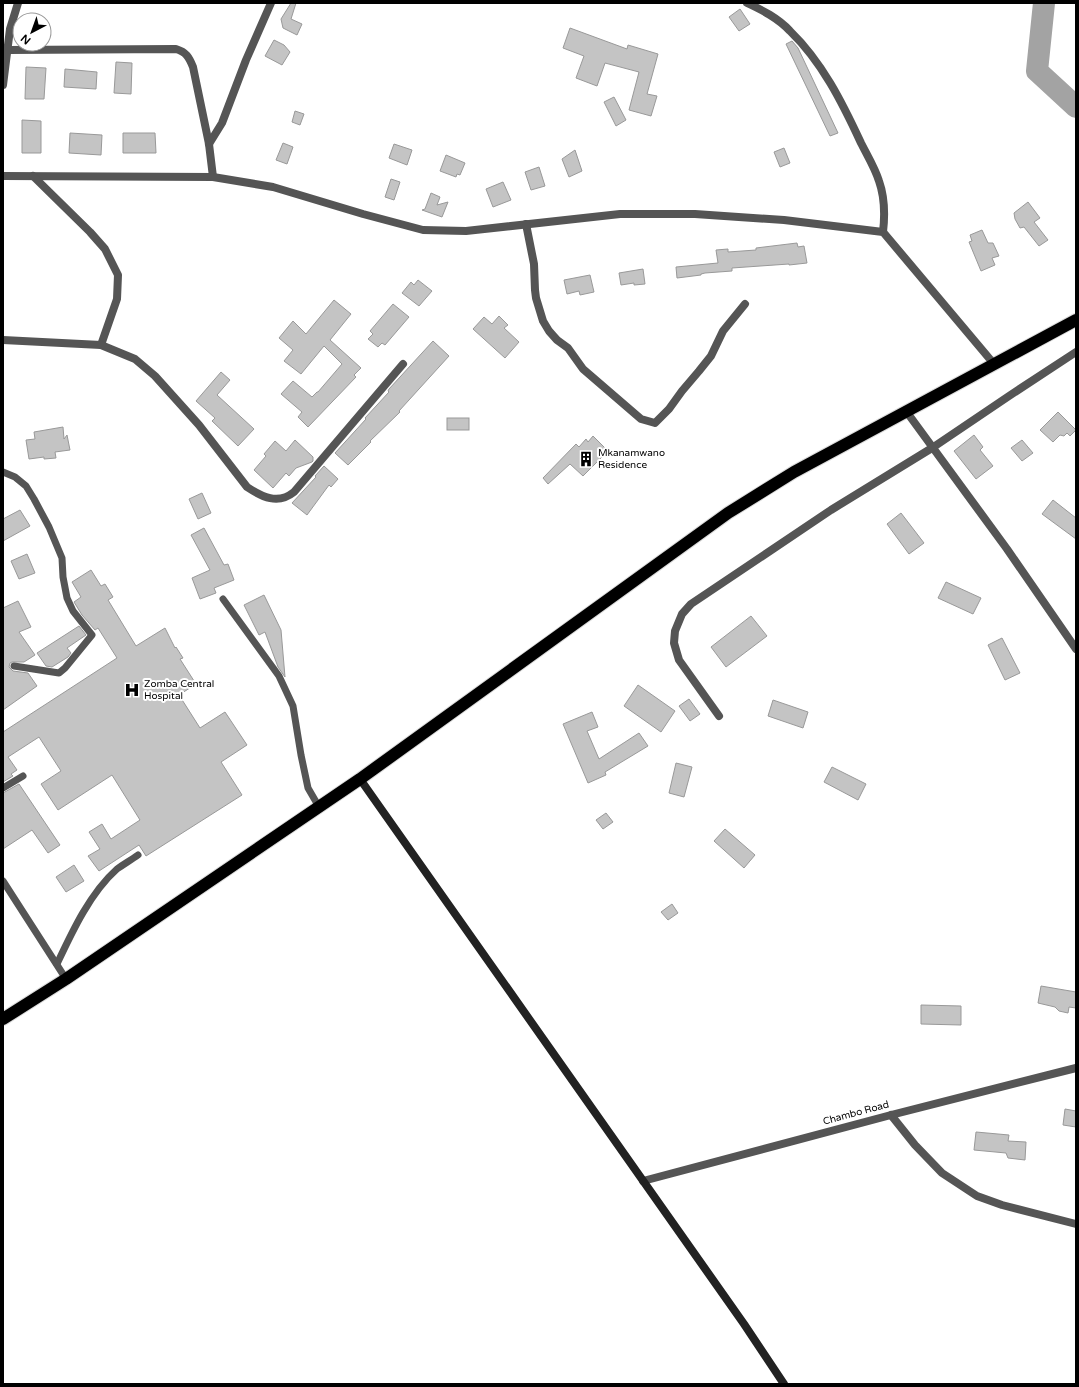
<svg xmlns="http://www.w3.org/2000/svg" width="1079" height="1387" viewBox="0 0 1079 1387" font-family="'Varela Round',sans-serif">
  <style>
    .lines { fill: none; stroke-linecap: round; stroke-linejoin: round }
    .river { stroke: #a3a3a3; stroke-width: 22 }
    .building { fill: #c4c4c4; stroke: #999 }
    .highway-casing { stroke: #dbdbdb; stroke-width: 14 }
    .lane { stroke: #555; stroke-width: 7 }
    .street { stroke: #555; stroke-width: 8 }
    .secondary { stroke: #222; stroke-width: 8 }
    .highway { stroke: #000; stroke-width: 12 }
    .labels { text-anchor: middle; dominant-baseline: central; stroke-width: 4; stroke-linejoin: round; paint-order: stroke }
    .poi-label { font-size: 10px; fill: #000; stroke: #fff; text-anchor: start }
    .street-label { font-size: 10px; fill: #000; stroke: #fff }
  </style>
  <rect width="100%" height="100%" fill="#fff"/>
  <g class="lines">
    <polyline class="river" points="1044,3 1037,71 1076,107"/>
  </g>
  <g class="building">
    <polygon points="291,3 296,3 291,19 302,24 297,35 283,28 281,19"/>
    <polygon points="740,9 750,24 739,31 729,17"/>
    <polygon points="570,28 627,49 628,45 658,54 647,94 657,96 651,116 629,110 639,72 605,63 597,86 576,78 584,56 563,48"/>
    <polygon points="274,40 284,45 290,52 282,65 265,56"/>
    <polygon points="792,41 798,48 838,133 830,136 786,44"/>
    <polygon points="116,62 132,63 131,94 114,93"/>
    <polygon points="26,67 46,68 44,99 25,99"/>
    <polygon points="65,69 97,72 96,89 64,87"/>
    <polygon points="614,97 626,120 616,126 604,102"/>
    <polygon points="295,111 304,114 300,125 292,122"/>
    <polygon points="22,120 41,121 41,153 22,153"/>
    <polygon points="70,133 102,135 101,155 69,153"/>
    <polygon points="123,133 155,133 156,153 123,153"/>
    <polygon points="283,143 293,147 287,164 276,160"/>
    <polygon points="394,144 412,150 407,165 389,158"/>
    <polygon points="784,148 790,163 780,167 774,152"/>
    <polygon points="575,150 582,171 569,177 562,159"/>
    <polygon points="446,155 465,163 460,175 457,174 456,177 440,171"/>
    <polygon points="539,167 545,186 531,190 525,172"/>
    <polygon points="391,179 400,182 394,200 385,197"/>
    <polygon points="503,182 511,200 493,207 486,189"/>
    <polygon points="431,193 440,197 437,205 448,202 442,217 422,210 425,209"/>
    <polygon points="1028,202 1040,218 1034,222 1048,240 1039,246 1024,227 1020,228 1015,219 1014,213"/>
    <polygon points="982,230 988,243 993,243 999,256 992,258 995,265 981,271 969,242 972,241 970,235"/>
    <polygon points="797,243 798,247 804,246 807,263 789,265 789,264 732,268 732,271 705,273 701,274 701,275 677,278 676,267 718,263 716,250 728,249 728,252 756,250 756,248"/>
    <polygon points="643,269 645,284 634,285 634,283 621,285 619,273"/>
    <polygon points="590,275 594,292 580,295 579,291 567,294 564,280"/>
    <polygon points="418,280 432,291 419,306 402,293 411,282 414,285"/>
    <polygon points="334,300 351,314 330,340 361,368 354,375 356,377 308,427 298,417 302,412 281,394 293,381 312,397 317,392 318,392 342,364 324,346 301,374 284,361 293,350 279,338 293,321 306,334"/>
    <polygon points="393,304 409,317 385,345 382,343 378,347 368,339 373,334 370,331"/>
    <polygon points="499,316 508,325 504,328 519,342 505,358 473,329 484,317 492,324"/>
    <polygon points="433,341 449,356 399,411 400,412 370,441 371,442 348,465 335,453 366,419 365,418 389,392 388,391 389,389"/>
    <polygon points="221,372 230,380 217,395 254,429 238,446 212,421 215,418 196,401"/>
    <polygon points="1058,412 1076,430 1070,436 1067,433 1064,436 1060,435 1053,442 1040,430"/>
    <rect x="447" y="418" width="22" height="12"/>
    <polygon points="63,427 64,439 67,435 70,450 55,452 56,458 44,459 44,457 29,459 26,440 35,439 34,432"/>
    <polygon points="974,435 983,447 980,450 993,466 976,479 954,451"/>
    <polygon points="593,436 608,451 583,476 570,464 548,484 543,478 576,444 579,447 586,439 588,442"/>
    <polygon points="295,440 313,457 313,461 312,462 296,468 289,476 286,473 273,488 254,470 266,456 264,454 275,441 286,451"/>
    <polygon points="1022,440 1033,453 1022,461 1011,448"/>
    <polygon points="324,466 338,479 331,487 329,485 307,515 292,503 316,477 315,476"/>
    <polygon points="202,493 211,513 198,519 189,499"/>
    <polygon points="1053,500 1076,518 1076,539 1042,514"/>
    <polygon points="20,510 30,526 3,541 3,519"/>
    <polygon points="901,513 924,543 909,554 887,524"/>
    <polygon points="204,528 224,565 228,564 234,580 214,588 216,593 200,599 192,578 210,570 191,535"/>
    <polygon points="27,554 35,573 19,579 11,561"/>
    <polygon points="91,570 101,586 105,584 113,597 108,600 136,646 165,628 175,648 176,647 183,658 180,659 196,684 179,695 200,728 225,712 247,745 221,762 242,795 146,856 139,845 99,871 88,856 100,849 89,832 102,824 111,839 140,820 112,775 58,810 41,784 61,771 39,737 8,757 17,770 11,774 13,776 3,782 3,732 117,658 98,628 95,630 82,615 74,602 81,597 72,582"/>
    <polygon points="946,582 981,598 973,614 938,598"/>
    <polygon points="264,595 281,630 285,677 278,667 265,632 259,635 244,605"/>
    <polygon points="18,601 31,627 19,632 35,655 24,662 12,662 10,663 9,667 13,671 28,673 37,686 3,710 3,608"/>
    <polygon points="751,616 767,636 726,667 711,647"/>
    <polygon points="79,626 86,635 67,648 71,653 68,657 52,667 46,666 37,653"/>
    <polygon points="1002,638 1020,673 1005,680 988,645"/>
    <polygon points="638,685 675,711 661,732 624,706"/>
    <polygon points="689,699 700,714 690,721 679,706"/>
    <polygon points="773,700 808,712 803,728 768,716"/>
    <polygon points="592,712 598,727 587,731 599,759 639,733 648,746 605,772 606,775 588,783 563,724"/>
    <polygon points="676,763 692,767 684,797 669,793"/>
    <polygon points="832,767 866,784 858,800 824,782"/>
    <polygon points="19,784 60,845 48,853 32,830 3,849 3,793"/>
    <polygon points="606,813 613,822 603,829 596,820"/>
    <polygon points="725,829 755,855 744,868 714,841"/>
    <polygon points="74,865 84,881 66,892 56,877"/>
    <polygon points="672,904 678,913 668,920 661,912"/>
    <polygon points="1041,986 1076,992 1076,1008 1069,1007 1068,1013 1059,1011 1055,1007 1038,1003"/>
    <polygon points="921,1005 961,1006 961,1025 921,1024"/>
    <polygon points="1065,1109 1076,1111 1076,1127 1063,1125"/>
    <polygon points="976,1132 1009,1135 1008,1141 1026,1142 1025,1160 1008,1158 1006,1153 974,1150"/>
  </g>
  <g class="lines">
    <g class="highway-casing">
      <polyline id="highway" points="3,1019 66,979 360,779 728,513 794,472 1076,320"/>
    </g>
    <g class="lane">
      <polyline points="3,472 15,477 26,486 34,499 49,527 62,558 63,577 67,598 73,611 92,635 65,668 59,673 14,666"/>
      <polyline points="223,599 279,676 293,706 301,755 308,788 319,807"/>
      <polyline points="3,788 23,776"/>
      <polyline points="3,881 66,979"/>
      <path d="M57,964C72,932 90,893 117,869C124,864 131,860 138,855"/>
    </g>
    <g class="street">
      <path d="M747,3C762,10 778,18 790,31C822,62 842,102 861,143C867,155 875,168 879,181C885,198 885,215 883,232"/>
      <path d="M8,50L176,49C186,52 189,57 193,67L209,144L213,177"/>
      <polyline points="3,85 10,29 18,3"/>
      <polyline points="209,144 222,123 246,60 271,3"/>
      <polyline points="3,176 213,177 273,187 363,214 423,230 466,231 620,214 695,214 784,220 883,232 994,364"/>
      <path d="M33,176L90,232L105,249L118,275L117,299L101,345L135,359L155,376L199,425L247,487C262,497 278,505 294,492L403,364"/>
      <polyline points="526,224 534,264 535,290 536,298 543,321 549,331 557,340 568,348 583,369 641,419 655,423 669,409 682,391 699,371 711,356 723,331 745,304"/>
      <polyline points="3,340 101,345"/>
      <polyline points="906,411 1007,549 1076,649"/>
      <polyline points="719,716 679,660 674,643 675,631 682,614 691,604 831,510 932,448 1009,396 1076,352"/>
      <polyline points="891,1115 915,1145 942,1173 977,1196 1002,1205 1076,1224"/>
      <polyline points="643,1181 891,1115 1076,1068"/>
    </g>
    <polyline class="secondary" points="360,779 744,1324 784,1384"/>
    <use href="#highway" class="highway"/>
  </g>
  <defs>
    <g id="building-bare" transform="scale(1.2)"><path d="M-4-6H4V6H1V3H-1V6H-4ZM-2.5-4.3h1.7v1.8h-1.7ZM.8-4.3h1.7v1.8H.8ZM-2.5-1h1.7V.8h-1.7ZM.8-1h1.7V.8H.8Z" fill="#000" stroke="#fff" stroke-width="2.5" paint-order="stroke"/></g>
    <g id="hospital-bare" transform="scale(1.2)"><path d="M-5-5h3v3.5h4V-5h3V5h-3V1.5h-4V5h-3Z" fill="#000" stroke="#fff" stroke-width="2.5" paint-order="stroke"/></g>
  </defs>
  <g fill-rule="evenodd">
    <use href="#building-bare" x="586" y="459"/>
    <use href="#hospital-bare" x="132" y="690"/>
  </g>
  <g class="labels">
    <g class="poi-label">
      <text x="598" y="453">Mkanamwano<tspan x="598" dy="12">Residence</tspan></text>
      <text x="144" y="684">Zomba Central<tspan x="144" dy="12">Hospital</tspan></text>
    </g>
    <g class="street-label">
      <text transform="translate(856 1113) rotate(-15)">Chambo Road</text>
    </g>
  </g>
  <rect width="1079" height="1387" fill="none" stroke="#000000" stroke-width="8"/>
  <g transform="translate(32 32) rotate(221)"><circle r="19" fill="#ffffff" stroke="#999999"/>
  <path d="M0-3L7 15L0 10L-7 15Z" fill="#000000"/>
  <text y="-6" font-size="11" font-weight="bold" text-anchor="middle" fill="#000000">N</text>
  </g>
</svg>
